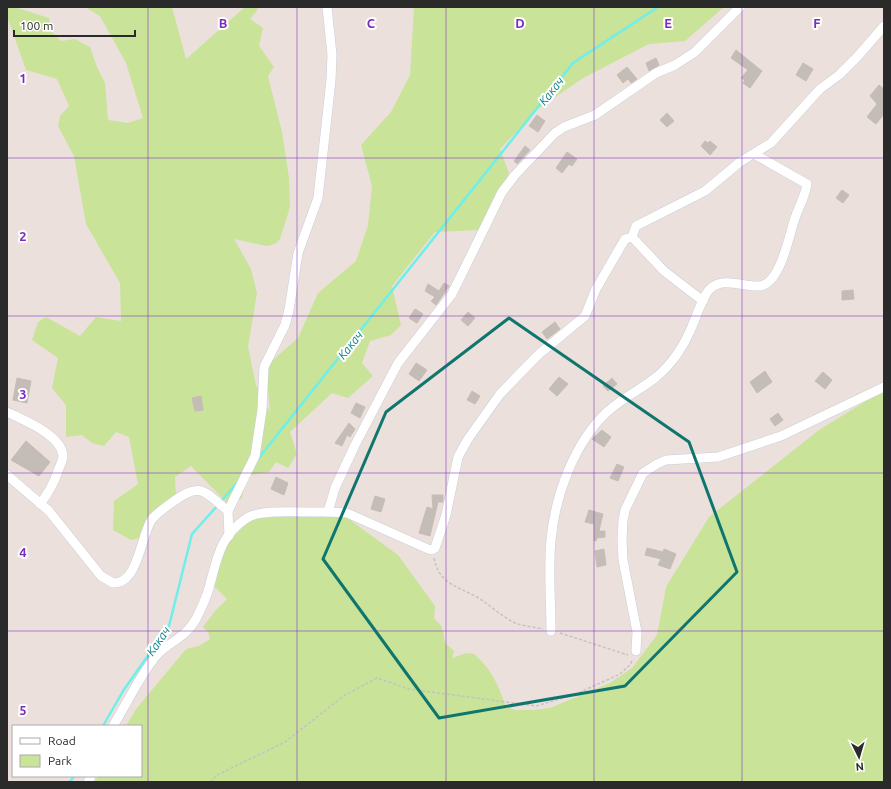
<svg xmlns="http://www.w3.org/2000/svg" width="891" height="789" viewBox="0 0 891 789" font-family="Ubuntu,sans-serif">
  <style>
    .green { fill: #c9e398 }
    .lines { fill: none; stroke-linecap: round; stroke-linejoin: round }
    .stream { stroke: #6eefea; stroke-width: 2.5 }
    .building { fill: #c4bcb7; stroke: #c8bcb5 }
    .minor-casing { stroke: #c7cfd8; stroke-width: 10 }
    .path { stroke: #c3c3c3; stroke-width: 1.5; stroke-dasharray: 3 2; stroke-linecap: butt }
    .minor { stroke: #fff; stroke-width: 9 }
    .marked { fill: none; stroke: #0f766e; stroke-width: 3; stroke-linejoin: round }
    .grid { fill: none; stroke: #7b2cbf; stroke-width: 1; stroke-opacity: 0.55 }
    .labels { text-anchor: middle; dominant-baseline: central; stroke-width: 4; stroke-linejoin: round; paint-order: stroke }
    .water-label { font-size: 12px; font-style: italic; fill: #0d8287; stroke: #fff }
    .grid-label { font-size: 13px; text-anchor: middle; font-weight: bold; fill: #7b2cbf; stroke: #fff; stroke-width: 4; stroke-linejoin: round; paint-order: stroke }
  </style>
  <rect width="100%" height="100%" fill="#ece0dc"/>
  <g class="green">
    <polygon points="7,7 14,7 49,18 51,31 61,41 75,39 90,47 97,67 105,83 108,120 128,123 143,118 126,63 100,16 85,7 172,7 186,59 245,7 258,7 256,12 250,19 263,28 259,46 274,67 268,76 282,132 289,178 290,207 280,239 275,244 267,246 234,239 251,269 257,293 248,347 256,385 270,412 266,366 298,338 318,293 356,261 368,225 372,186 361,145 391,112 410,75 414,7 724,7 685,41 649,44 583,78 538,109 500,149 509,173 481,230 435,232 392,286 401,325 391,335 370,341 362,363 373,376 348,398 332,393 290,432 297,454 288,468 276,462 269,472 246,476 242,498 229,505 191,466 175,477 176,497 139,538 131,540 113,530 114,501 138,484 129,437 116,432 104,446 92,443 82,435 66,437 66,405 52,388 58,358 32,340 38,322 46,317 80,336 96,317 121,321 120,283 86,224 74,156 58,126 60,116 69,106 57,79 26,70 7,16"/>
    <path d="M884,392V782H95L98,776H141V726H126L136,709L186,649L199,646L210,639L208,632L203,627L215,611L227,599L214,586L215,572L226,544L252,519L339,512L398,555L435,606L434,618L442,627L445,643L454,651L452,658L466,653L474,654C492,670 498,684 506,707L516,710H533L550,708L610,683L632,668L657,635L666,587L709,517L819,430L871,398Z"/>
  </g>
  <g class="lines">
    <g class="stream">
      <polyline points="258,459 573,63 658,7"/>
      <polyline points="221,501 238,482"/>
      <polyline points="103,726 123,691 169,626 192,534 218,505"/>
      <polyline points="70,782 74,776"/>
    </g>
  </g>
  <g class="building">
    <polygon points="736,50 762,71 750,88 743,83 745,80 741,78 748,70 731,58"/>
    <polygon points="656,58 659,65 649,71 646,63"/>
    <polygon points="803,63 813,69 806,81 796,75"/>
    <polygon points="627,67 637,79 631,83 628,79 623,83 617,75"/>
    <polygon points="879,85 884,89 884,114 876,124 867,117 877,104 870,96"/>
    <polygon points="667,113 674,121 667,127 660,120"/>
    <polygon points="537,115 545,121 538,132 529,126"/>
    <polygon points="705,141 708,143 710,141 717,147 710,155 701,146"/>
    <polygon points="525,146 530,150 517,164 514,161"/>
    <polygon points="567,152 577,159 572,166 569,164 562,173 556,168"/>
    <polygon points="842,190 849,195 843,203 836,198"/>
    <polygon points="444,283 449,286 436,305 431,301 435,297 425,291 428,284 439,291"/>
    <polygon points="853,290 854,299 842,300 842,291"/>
    <polygon points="415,309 423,314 417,323 409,318"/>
    <polygon points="468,312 475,318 468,326 461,320"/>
    <polygon points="555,322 560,329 547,339 542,332"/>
    <polygon points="416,363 427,370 419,381 409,374"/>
    <polygon points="765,371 772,382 757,393 750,382"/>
    <polygon points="823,372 832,380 825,389 815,381"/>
    <polygon points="559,377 568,384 557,396 549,389"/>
    <polygon points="17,378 31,381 27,403 13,400"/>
    <polygon points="612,378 617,384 608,391 603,386"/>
    <polygon points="472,391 480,396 475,404 467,400"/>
    <polygon points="201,396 203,410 195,411 192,398"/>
    <polygon points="356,403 365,407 360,418 351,413"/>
    <polygon points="778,413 783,420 775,426 770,419"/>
    <polygon points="349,423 355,429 350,437 347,435 342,446 335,443"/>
    <polygon points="602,430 611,437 604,447 592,439"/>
    <polygon points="26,441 50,462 39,476 11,460"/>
    <polygon points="617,464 624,467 618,481 610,478"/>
    <polygon points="276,477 288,483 284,495 271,489"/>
    <polygon points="432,495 443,495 443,502 438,502 430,536 419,533 427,507 433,509"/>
    <polygon points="375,496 385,499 381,512 371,509"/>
    <polygon points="589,510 603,514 599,531 605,531 605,537 597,538 596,541 594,541 594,524 585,522"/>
    <polygon points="647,548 663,552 664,549 676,554 670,569 658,565 661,559 645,555"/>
    <polygon points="604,549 606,565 597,567 595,551"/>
  </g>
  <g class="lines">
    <g class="minor-casing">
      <g id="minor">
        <polyline points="632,237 664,271 703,301"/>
        <path d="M7,412C23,420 62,435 63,456C63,461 59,467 58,471C54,483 48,494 40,504"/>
        <path d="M7,475L49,511L101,576L113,583C139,584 140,536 152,519C158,512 167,506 174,501C201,481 205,492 228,511L229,536"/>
        <polyline points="228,511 255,456 262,410 264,367 285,325 289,310 298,253 318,198 331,80 332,55 327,7"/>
        <polyline points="328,512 347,513 428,549 432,550 435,548 446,515 458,457 468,439 500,394 539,354 585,316 596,289 625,239 632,237 636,226 705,191 740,162 771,143 820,89 839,75 858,56 884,26"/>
        <path d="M551,631C551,601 548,570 551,540C555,496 574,443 607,412C630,391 655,385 675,357C681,349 686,340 690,331C695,321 703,294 711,288C724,277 744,287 760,286C781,283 789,235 795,218C799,206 805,197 807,184L754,154"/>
        <polyline points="636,651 637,632 623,560 622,540 623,520 625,510 643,473 657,464 666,460 718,457 781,436 884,387"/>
        <path d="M113,726C127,703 139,677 156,656C169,641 185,639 196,619C201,609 206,599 209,588C217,560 219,536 247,518C261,508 310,513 328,512L335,488L355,445L398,363L452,294L502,192L515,175L555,133L564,127L595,115L656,73L675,65L695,52L740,7"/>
        <polyline points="88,782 91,776"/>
      </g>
    </g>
    <g class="path">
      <path d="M434,558C439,584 457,586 477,597C490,605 501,616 515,623C523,626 534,627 543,629"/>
      <polyline points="560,633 628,655"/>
      <polyline points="210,782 217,775 285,742 345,695 377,678 409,689 536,706 576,694 620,674 630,665 633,659"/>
    </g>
    <use href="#minor" class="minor"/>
  </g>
  <path class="marked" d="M509,318L689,442L737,572L625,686L439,718L323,559L386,412Z"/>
  <path class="grid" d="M148,7V782M297,7V782M446,7V782M594,7V782M742,7V782M7,158H884M7,316H884M7,473H884M7,631H884"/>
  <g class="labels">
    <g class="water-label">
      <text transform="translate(551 91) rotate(-52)">Какач</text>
      <text transform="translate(350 345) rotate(-52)">Какач</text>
      <text transform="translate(158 641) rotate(-56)">Какач</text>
    </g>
  </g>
  <g class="grid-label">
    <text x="223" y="28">B</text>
    <text x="371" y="28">C</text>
    <text x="520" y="28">D</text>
    <text x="668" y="28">E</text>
    <text x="817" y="28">F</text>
    <text x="23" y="83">1</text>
    <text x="23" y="241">2</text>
    <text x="23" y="399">3</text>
    <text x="23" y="557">4</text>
    <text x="23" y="715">5</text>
  </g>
  <rect width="891" height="789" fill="none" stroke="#2a2a2a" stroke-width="16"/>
  <rect x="12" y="725" width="130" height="52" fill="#ffffff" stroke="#aaaaaa"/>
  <rect x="20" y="738" width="20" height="6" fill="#ffffff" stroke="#aaaaaa"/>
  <text x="48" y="745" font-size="12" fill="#2a2a2a">Road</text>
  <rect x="20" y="755" width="20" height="12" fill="#c9e398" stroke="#aaaaaa"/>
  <text x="48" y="765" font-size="12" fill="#2a2a2a">Park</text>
  <g transform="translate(859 757) rotate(175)" stroke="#ffffff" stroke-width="3" paint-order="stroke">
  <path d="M0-3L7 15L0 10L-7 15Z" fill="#2a2a2a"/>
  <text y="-6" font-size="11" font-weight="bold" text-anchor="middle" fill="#2a2a2a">N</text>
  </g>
  <path d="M14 30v6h121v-6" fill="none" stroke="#2a2a2a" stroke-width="2"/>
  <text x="20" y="30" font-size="12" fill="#2a2a2a" stroke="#ffffff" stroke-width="3" paint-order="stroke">100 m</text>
</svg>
